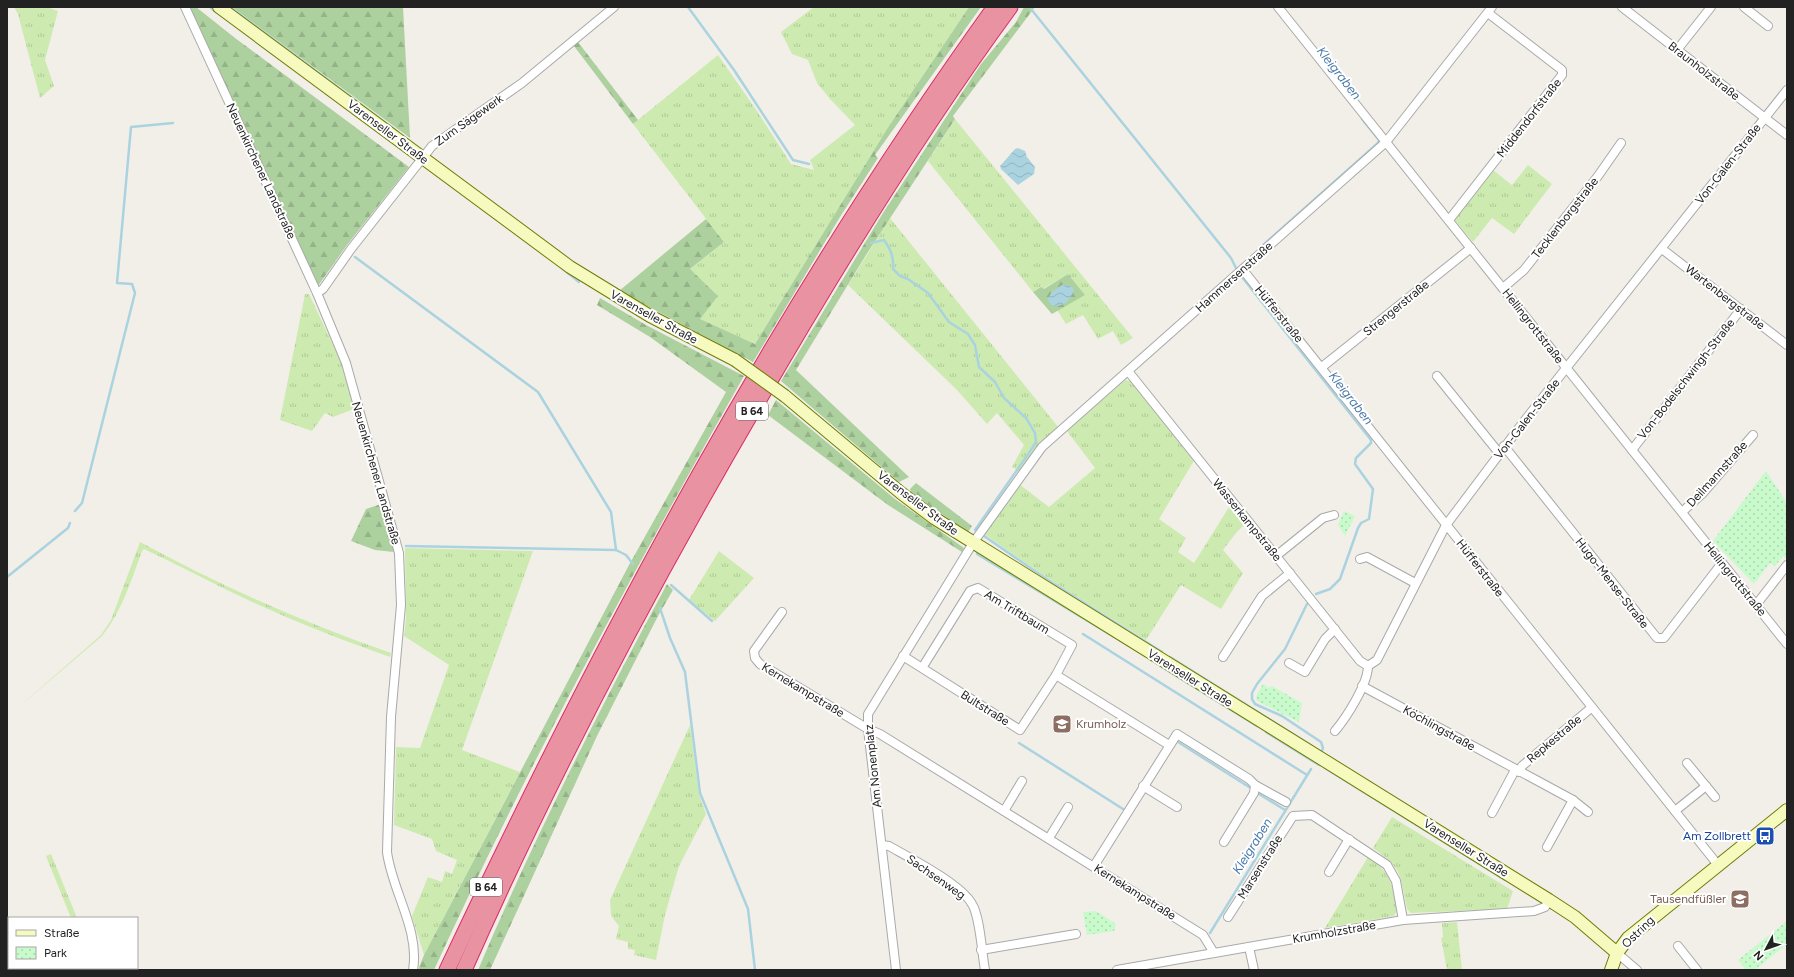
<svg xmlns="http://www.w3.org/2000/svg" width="1794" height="977" viewBox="0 0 1794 977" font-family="Figtree,sans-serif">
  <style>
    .grass { fill: url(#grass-tufts) }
    .forest { fill: url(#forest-firs) }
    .park { fill: url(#park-dots) }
    .water { fill: url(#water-waves) }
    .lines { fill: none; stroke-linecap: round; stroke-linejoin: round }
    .stream { stroke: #aad3df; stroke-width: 2.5 }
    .street-casing { stroke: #a9a9a9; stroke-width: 10 }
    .secondary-casing { stroke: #707d05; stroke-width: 14 }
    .highway-casing { stroke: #dc2a67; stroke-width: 17 }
    .street { stroke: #fff; stroke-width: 8 }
    .secondary { stroke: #f7fabf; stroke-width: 12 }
    .highway { stroke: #e892a2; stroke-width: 15 }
    .secondary-bridge-casing { stroke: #707d05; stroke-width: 14; stroke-linecap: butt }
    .secondary-bridge { stroke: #f7fabf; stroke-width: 12 }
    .labels { text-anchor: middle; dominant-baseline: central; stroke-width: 4; stroke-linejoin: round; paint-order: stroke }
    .shield { fill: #fff; stroke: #646464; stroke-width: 1 }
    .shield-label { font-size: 11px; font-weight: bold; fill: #222 }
    .street-label { font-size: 12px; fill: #222; stroke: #fff }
    .education-label { font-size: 12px; fill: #785e54; stroke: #fff; text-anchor: start }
    .transit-label { font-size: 12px; fill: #164399; stroke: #fff; text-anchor: end }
    .water-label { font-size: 13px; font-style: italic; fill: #4a7aab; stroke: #fff }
  </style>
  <defs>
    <pattern id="grass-tufts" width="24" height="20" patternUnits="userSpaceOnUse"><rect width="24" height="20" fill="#cdebb0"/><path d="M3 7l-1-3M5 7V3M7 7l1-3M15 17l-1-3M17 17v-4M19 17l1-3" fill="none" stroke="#b0c997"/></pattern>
    <pattern id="forest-firs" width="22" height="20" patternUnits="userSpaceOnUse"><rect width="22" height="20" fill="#add19e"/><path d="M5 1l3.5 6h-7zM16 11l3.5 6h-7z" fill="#95b388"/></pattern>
    <pattern id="park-dots" width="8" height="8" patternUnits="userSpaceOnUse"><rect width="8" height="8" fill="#c8facc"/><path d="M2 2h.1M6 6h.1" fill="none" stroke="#acd6af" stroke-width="1.8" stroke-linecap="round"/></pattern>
    <pattern id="water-waves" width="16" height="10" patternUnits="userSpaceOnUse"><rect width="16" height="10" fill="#aad3df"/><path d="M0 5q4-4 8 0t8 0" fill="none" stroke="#92b5bf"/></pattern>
  </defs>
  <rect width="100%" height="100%" fill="#f2efe9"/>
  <g class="grass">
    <polygon points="14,7 47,7 58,11 45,60 54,86 40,98 18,14"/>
    <polygon points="814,7 969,7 887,129 755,344 699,319 690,269 724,242 633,124 718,55 757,111 791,164 814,170 810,160 855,125 830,99 817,83 808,60 792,54 781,32"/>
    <polygon points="955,119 1133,338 1121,345 1113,331 1098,339 1083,315 1066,324 1057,310 1084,295 1068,274 1043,289 1041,287 1033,292 928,161"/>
    <polygon points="1528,165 1552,184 1514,234 1492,218 1473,242 1454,219 1493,170 1512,185"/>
    <polygon points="890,218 1059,428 1020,472 1012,467 1024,445 997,413 987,424 957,390 848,285"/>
    <polygon points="305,294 309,294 342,364 354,409 333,417 325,413 312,431 280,420"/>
    <polygon points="1125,380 1130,381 1195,459 1159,519 1186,538 1178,552 1194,563 1231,504 1246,523 1236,533 1223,550 1243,573 1221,609 1181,585 1146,640 1049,579 984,534 1019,484 1049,507 1095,468 1067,431"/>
    <path d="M140,542C221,586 304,623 391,653L390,657C342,640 295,622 248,600C213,584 179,565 144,549L142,551C131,581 122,611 102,636L12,713L101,635L111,620Z"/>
    <polygon points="405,548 533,551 462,750 520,772 424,955 412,916 428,877 442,882 445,871 452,874 457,860 436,851 432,839 394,825 396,747 420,748 449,665 404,636 406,619"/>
    <polygon points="719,551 754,578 715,621 689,600"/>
    <polygon points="690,725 699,794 706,814 679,866 665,915 656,960 634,955 635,950 628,949 628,942 616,939 619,926 611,916 610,900"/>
    <path d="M1392,817L1513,891L1507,909L1411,913L1407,909C1400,875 1403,869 1373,848Z"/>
    <polygon points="51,854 77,918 71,918 46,856"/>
    <path d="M1368,857C1392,874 1392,884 1397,911L1394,916L1325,928Z"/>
    <polygon points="1457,922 1462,970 1447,970 1441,938 1443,937 1442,923"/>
  </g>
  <g class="forest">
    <polygon points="189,7 196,7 235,38 409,167 347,245 318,286"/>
    <polygon points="232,7 403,7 410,138"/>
    <polygon points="969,7 981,7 875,155 878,158 840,217 753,362 619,291 706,219 724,242 690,269 718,296 700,319 755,344 887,129"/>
    <polygon points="1024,7 1035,7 953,116 955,119 866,255 796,370 909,477 899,482 781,381 883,213 981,64 1016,22"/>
    <polygon points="578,42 638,120 633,124 574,46"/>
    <polygon points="1068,274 1085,295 1052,314 1033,292 1041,287 1044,289"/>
    <path d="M600,298L646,325L744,376C634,570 527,767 434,970H418L424,955L629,565L726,392L650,337L597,305Z"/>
    <polygon points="776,400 895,499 964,548 962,552 888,505 768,415"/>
    <polygon points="916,483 972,526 968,532 911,493 910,489"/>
    <polygon points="381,504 394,552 375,550 351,541 366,509"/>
    <path d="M667,584L673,590L658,616L597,736L490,970H478C534,838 599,710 667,584Z"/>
  </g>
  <g class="park">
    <polygon points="1766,471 1787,503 1787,556 1786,558 1783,556 1775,566 1770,563 1754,584 1713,541"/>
    <polygon points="1344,511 1355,516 1345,536 1338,525"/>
    <polygon points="1263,684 1269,688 1272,686 1302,703 1299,722 1257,701 1256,696"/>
    <polygon points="1096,911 1116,924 1114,931 1087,935 1083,912"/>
    <polygon points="1787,921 1787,944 1755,970 1746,970 1738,960"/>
  </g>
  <g class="water">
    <polygon points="1018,148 1025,151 1027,157 1035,167 1034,174 1018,185 1001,169 1000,166 1015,149"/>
    <path d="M1062,285L1071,286L1074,289C1072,299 1062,309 1051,305L1048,300L1051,293Z"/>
  </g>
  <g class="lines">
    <g class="stream">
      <polyline points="210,7 216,12"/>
      <polyline points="230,7 398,132"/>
      <polyline points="688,7 734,70 793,160 809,164"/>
      <polyline points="1031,9 1231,258 1237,270"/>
      <path d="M871,243L884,240C891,250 894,257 893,269L900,276L908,279L928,293L949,322L968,334L975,345L979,367L995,382L1004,398L1026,418L1035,433L1036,442L1029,453L975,530"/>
      <polyline points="1262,246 1378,143 1379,140 1362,119"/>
      <polyline points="355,257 538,392 611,512 616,550"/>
      <polyline points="558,265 579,282"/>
      <polyline points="1242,277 1371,440 1371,443 1356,458 1355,464 1373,489 1369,519 1361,523 1358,528 1340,579 1330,589 1316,594"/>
      <polyline points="75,511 82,503 135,293 132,284 117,283 131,127 173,123"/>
      <polyline points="984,536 1048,580 1162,652"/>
      <polyline points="406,546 616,550 626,555 633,564"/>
      <polyline points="977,554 1144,655"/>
      <polyline points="7,577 68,528 70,523"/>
      <polyline points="671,585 712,621"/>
      <polyline points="1307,604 1285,649 1257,684 1252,693 1252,699 1255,704 1282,716 1321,742 1323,748 1321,753"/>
      <polyline points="660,608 670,638 685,672 700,793 748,909 755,970"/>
      <polyline points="1083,634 1307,775"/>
      <polyline points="1170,657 1312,746"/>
      <polyline points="1162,667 1257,726"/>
      <polyline points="1266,732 1319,765"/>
      <polyline points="1178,742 1249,787"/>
      <polyline points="1019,743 1123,809"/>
      <polyline points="1325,768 1505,880"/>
      <polyline points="1259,794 1285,810"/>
      <polyline points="1210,933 1311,769"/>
    </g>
    <g class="street-casing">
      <g id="street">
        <path d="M185,7L317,293L346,363L399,553L401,605L391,717L387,852C392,891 420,930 413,970"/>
        <polyline points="1278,7 1787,644"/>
        <polyline points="1622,7 1787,135"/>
        <polyline points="1744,7 1768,26"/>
        <polyline points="1677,50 1711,7"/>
        <polyline points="1449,220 1562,75 1562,70 1488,13"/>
        <polyline points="1662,249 1787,345"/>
        <polyline points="1243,270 1718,865"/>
        <polyline points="1503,288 1524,270 1598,176 1621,143"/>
        <polyline points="317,293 323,289 351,249 432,146 522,83 614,7"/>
        <polyline points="1322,367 1471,248"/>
        <polyline points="1128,371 1360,661 1368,666"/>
        <polyline points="1437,376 1499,453"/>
        <polyline points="1504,446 1657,638 1664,638 1722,563"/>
        <polyline points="1632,450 1741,309"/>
        <polyline points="1682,512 1703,493 1753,435"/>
        <polyline points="1276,556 1323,518 1334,515"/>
        <polyline points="1360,559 1367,557 1415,583"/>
        <polyline points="1756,605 1787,565"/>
        <polyline points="782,612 754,651 755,658 760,664 868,729 880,734 1203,935 1214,953"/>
        <polyline points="903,656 1020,730 1056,675 1072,645 978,588 970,591 922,668"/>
        <polyline points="1223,657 1262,596 1290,573"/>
        <polyline points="1289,663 1305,672 1325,639 1335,629"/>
        <polyline points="1056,675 1169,745"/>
        <polyline points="1362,686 1573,800 1588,812"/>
        <path d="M1335,731C1346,718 1368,684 1368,666L1377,660L1446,525L1525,420L1787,90"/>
        <polyline points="1687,763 1715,797"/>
        <polyline points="1519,772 1522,766 1591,708"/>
        <polyline points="1255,785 1286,802"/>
        <polyline points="1143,786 1177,807"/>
        <polyline points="1004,811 1022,781"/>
        <polyline points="1675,811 1706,786"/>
        <polyline points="1492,813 1515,770"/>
        <polyline points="1049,838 1068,807"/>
        <path d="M882,845L889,846C910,858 961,884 972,904C980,916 982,954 985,970"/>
        <polyline points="1547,847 1573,800"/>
        <polyline points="1094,866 1177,734 1249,779 1255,785 1254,793 1224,842"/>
        <polyline points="1329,872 1349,839"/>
        <polyline points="1228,917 1293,816 1312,815 1387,865 1396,881 1403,920"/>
        <polyline points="1678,946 1697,970"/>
        <polyline points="1249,947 1254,970"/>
        <polyline points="981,950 1076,934"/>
        <polyline points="1617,953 1637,970"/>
        <polyline points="896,970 868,729 868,714 973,543 1042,447 1386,142 1492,7"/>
        <polyline points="1117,970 1403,920 1534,911 1545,907 1549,900"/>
      </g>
    </g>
    <g class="secondary-casing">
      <g id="secondary">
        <polyline points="219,7 570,267 650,316 735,360"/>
        <polyline points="785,396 901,493 934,518 1549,900 1575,917 1617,953"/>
        <polyline points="1611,970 1617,953 1628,938 1787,810"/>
      </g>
    </g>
    <g class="highway-casing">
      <g id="highway">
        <path d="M447,970C604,636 779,307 995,7"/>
        <path d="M464,970C551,773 652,582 761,396C838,263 919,131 1010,7"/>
      </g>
    </g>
    <use href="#street" class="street"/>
    <use href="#secondary" class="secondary"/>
    <use href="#highway" class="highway"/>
    <g class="secondary-bridge-casing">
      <polyline id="secondary-bridge" points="735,360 785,396"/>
    </g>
    <use href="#secondary-bridge" class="secondary-bridge"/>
  </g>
  <defs>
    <g id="school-square" transform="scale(1)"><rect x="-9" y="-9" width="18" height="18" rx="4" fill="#8d6e63" stroke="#fff"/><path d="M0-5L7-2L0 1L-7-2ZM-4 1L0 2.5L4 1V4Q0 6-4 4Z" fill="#fff"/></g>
    <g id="bus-square" transform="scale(1)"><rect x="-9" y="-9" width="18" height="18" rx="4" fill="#1a4fb4" stroke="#fff"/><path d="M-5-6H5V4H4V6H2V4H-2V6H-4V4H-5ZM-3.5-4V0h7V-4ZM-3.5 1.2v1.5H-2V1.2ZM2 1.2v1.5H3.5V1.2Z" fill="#fff"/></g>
  </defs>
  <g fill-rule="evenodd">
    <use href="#school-square" x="1062" y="724"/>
    <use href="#bus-square" x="1765" y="836"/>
    <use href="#school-square" x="1740" y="899"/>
  </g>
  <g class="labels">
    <g class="shield">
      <rect x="736" y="402" width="32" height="18" rx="3"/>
      <rect x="470" y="878" width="32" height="18" rx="3"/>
    </g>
    <g class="shield-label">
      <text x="752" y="411">B 64</text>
      <text x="486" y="887">B 64</text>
    </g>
    <g class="street-label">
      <text transform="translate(1704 71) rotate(38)">Braunholzstraße</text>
      <text transform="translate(1529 118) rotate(-52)">Middendorfstraße</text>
      <text transform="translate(469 120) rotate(-35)">Zum Sägewerk</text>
      <text transform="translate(388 132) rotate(37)">Varenseller Straße</text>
      <text transform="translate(1728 164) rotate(-52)">Von-Galen-Straße</text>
      <text transform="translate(261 171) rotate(65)">Neuenkirchener Landstraße</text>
      <text transform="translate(1565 218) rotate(-52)">Tecklenborgstraße</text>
      <text transform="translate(1234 277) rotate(-42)">Hammersenstraße</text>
      <text transform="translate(1725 297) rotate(38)">Wartenbergstraße</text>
      <text transform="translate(1396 308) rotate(-39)">Strengerstraße</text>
      <text transform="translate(1279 314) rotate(51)">Hüfferstraße</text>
      <text transform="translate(654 317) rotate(29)">Varenseller Straße</text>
      <text transform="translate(1533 326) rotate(52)">Hellingrottstraße</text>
      <text transform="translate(1686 379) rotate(-52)">Von-Bodelschwingh-Straße</text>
      <text transform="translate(1527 419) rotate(-52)">Von-Galen-Straße</text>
      <text transform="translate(376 473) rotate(74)">Neuenkirchener Landstraße</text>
      <text transform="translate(1717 474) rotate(-48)">Deilmannstraße</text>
      <text transform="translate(918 503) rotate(37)">Varenseller Straße</text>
      <text transform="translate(1247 520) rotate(51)">Wasserkampstraße</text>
      <text transform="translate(1480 568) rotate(52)">Hüfferstraße</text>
      <text transform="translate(1735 579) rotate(51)">Hellingrottstraße</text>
      <text transform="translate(1612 583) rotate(52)">Hugo-Mense-Straße</text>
      <text transform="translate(1017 612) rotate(31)">Am Triftbaum</text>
      <text transform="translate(1190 678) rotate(32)">Varenseller Straße</text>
      <text transform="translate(803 690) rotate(31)">Kernekampstraße</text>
      <text transform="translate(985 708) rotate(32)">Bultstraße</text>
      <text transform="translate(1439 728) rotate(29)">Köchlingstraße</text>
      <text transform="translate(1554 739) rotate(-40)">Repkestraße</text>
      <text transform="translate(873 766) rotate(-96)">Am Nonenplatz</text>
      <text transform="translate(1466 848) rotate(32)">Varenseller Straße</text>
      <text transform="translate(1260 867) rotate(-58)">Marsenstraße</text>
      <text transform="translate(936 877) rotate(35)">Sachsenweg</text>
      <text transform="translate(1135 892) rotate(32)">Kernekampstraße</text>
      <text transform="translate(1334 932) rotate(-10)">Krumholzstraße</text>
      <text transform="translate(1638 932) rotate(-44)">Ostring</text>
    </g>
    <g class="education-label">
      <text x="1076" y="724">Krumholz</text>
      <text x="1726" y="899" text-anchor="end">Tausendfüßler</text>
    </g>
    <g class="transit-label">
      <text x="1751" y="836">Am Zollbrett</text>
    </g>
    <g class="water-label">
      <text transform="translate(1339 73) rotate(52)">Kleigraben</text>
      <text transform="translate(1351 398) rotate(52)">Kleigraben</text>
      <text transform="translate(1252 846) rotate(-58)">Kleigraben</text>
    </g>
  </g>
  <rect width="1794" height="977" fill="none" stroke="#222222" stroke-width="16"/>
  <rect x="8" y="917" width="130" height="52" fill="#ffffff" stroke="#a7a7a7"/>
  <rect x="16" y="930" width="20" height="6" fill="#f7fabf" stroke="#a7a7a7"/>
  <text x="44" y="937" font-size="12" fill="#222222">Straße</text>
  <rect x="16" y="947" width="20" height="12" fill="url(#park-dots)" stroke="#a7a7a7"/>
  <text x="44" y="957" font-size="12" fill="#222222">Park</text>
  <g transform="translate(1766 949) rotate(229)" stroke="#ffffff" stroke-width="3" paint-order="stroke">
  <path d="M0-3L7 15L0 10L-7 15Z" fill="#222222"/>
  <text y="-6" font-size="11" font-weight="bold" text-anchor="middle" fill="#222222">N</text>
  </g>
</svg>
